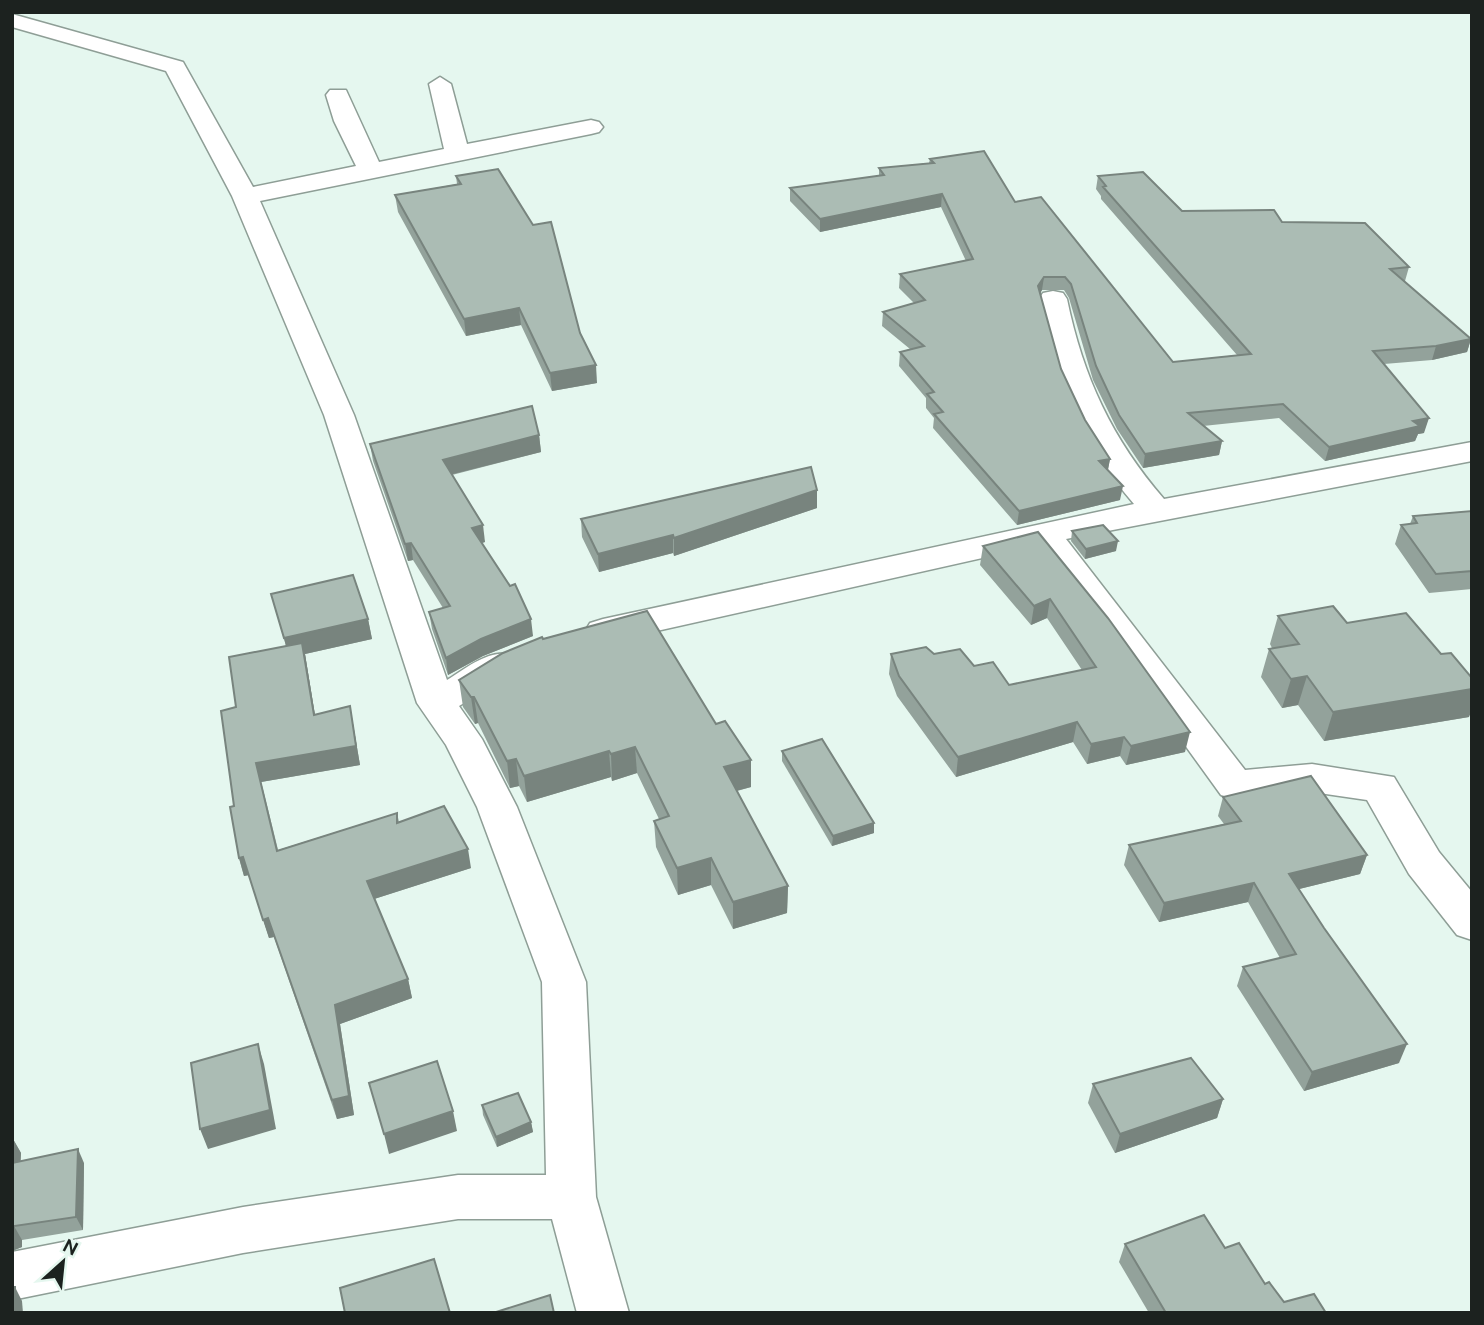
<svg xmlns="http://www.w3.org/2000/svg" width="1484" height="1325" viewBox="0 0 1484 1325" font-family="Ubuntu,sans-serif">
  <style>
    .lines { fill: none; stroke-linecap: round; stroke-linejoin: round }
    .minor-casing { stroke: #8e9e96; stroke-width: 3 }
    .minor { fill: #fff; fill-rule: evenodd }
    .wall { fill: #93a29b }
    .shaded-wall { fill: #78847e }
    .building { fill: #abbcb4; stroke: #78847e; stroke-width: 2 }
  </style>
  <rect width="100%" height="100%" fill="#e5f7ef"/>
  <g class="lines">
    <g class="minor-casing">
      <g id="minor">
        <path d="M12,14L183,62L253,187L356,166L334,121L326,95L330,90H346L379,162L444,149L429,84L440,77L451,84L467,144L591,120L599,122L603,127L599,132L591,134L260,201L354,415L447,680C468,667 490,648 515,655L520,664L515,673L459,706L482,739L517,807L586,982L596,1197L629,1313H577L552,1219H458L243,1253L12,1300V1252L243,1207L458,1175H546L542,982L477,807L446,745L417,703L324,415L232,196L166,71L12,27Z"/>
        <path d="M1053,291L1063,293L1067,299C1083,377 1112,439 1164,499L1472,442V461L1066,539L1245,770L1312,764L1394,777L1439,852L1472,892V940L1457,935L1409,874L1367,800L1312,792L1235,799L1221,795L1106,636L1036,546L603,643L590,639L585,631L590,623L603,619L1134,504C1083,445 1053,375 1039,299L1043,293Z"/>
      </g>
    </g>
    <use href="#minor" class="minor"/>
  </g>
  <g class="wall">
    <polygon points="930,159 1015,202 1173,362 1237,355 1101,199 1101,196 1096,189 1098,176 1182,211 1282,222 1409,267 1405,281 1403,281 1471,339 1467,352 1432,360 1384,364 1424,433 1418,434 1415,441 1325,461 1279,418 1203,426 1222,441 1219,455 1143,468 1117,429 1093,380 1069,298 1064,290 1042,290 1040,294 1061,369 1085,420 1110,459 1108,470 1120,500 1017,525 933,428 934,418 926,408 926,398 899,366 900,352 910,349 882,326 883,312 914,303 899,288 900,274 966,261 941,207 820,232 790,201 790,188 879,176 879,168 929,163"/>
    <polygon points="456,176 580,333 597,383 552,391 521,325 466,336 398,212 395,195 457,184"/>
    <polygon points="539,435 541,452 452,475 485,542 482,543 533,636 483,656 448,675 432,629 429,612 443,608 413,560 408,561 373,461 370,444"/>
    <polygon points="817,508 674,556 673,553 599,572 582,537 581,519"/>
    <polygon points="1472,511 1472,589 1429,593 1395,544 1401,525 1410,524 1413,516"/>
    <polygon points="1072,531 1116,551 1085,559 1071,541"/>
    <polygon points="1038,532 1185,752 1126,765 1120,756 1087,764 1073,742 956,777 897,696 889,674 891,654 934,654 974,666 1009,685 1082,670 1047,618 1031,625 980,565 983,546"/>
    <polygon points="271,594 368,619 372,639 305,654 315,715 350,706 360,765 261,782 278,850 397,813 399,822 471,868 374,899 408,979 412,998 340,1024 354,1115 337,1119 274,937 269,938 249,875 244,876 239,858 234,806 236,707 286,646"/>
    <polygon points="1278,616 1347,623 1469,717 1324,741 1298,705 1282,708 1261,677 1269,649 1272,648 1270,644"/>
    <polygon points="543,639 751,787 737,791 788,886 787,913 733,929 711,885 678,895 656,847 654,821 659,819 637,773 612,781 611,777 527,802 519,786 510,788 478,723 475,724 463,707 459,680"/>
    <polygon points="782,751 874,833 832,846 782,761"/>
    <polygon points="1223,797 1367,855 1360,874 1299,889 1399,1063 1304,1091 1237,986 1243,967 1280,958 1248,902 1159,922 1124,865 1129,845 1224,824 1218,816"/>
    <polygon points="1093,1084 1223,1099 1217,1118 1115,1153 1088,1103"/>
    <polygon points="482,1105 531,1122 533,1132 497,1147 483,1115"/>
    <polygon points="13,1139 21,1153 20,1162 84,1163 83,1230 22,1240 22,1247 12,1251"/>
    <polygon points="1125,1244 1225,1248 1284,1302 1326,1313 1149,1313 1119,1262"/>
  </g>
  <g class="shaded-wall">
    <polygon points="942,194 941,207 820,232 820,219"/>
    <polygon points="1044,277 1042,290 1036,300 1038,286"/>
    <polygon points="519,308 521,325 466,336 464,319"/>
    <polygon points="1471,339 1467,352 1432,360 1436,346"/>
    <polygon points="596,365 597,383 552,391 550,373"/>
    <polygon points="1429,418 1424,433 1418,434 1415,441 1325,461 1329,447 1413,421"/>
    <polygon points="539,435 541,452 445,476 443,460"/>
    <polygon points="1222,441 1219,455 1143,468 1145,454"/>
    <polygon points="1110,459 1107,474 1099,461"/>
    <polygon points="1123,486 1120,500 1017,525 1019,511"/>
    <polygon points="817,490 817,508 674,556 674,538"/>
    <polygon points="483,525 485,542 474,545 472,528"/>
    <polygon points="673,535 673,553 599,572 598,554"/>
    <polygon points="1118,541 1116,551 1085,559 1086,549"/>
    <polygon points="411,543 413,560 408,561 405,544"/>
    <polygon points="1050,599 1047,618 1031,625 1034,606"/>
    <polygon points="368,619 372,639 305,654 318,734 289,658 284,638"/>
    <polygon points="531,619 533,636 483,656 448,675 446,658 481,639"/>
    <polygon points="1307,676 1298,705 1282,708 1291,679"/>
    <polygon points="1472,689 1472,710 1469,717 1324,741 1333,712"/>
    <polygon points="471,697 474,697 478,723 475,724"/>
    <polygon points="350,706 360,765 261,782 283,869 256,763"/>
    <polygon points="1077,722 1073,742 956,777 958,757"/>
    <polygon points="1190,732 1185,752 1126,765 1131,746"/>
    <polygon points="1124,737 1120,756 1087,764 1091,744"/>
    <polygon points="635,747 637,773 612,781 611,754"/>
    <polygon points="609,751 611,777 527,802 524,776"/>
    <polygon points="516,759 519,786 510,788 507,761"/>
    <polygon points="751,760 751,787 724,794 724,767"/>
    <polygon points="874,823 874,833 832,846 833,836"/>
    <polygon points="468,849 471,868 371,900 367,881"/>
    <polygon points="1367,855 1360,874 1283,893 1289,874"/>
    <polygon points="243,857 249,875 244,876 239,858"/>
    <polygon points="711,858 711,885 678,895 677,868"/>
    <polygon points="1254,883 1248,902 1159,922 1164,903"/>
    <polygon points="788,886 787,913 733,929 733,902"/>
    <polygon points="268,918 274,937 269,938 263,920"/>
    <polygon points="408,979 412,998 340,1024 354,1115 337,1119 332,1100 335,1005"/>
    <polygon points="258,1044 264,1064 276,1129 208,1149 200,1129"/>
    <polygon points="1407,1044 1399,1063 1304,1091 1312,1072"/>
    <polygon points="1223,1099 1217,1118 1115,1153 1120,1134"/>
    <polygon points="453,1111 457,1131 389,1154 384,1134"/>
    <polygon points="531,1122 533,1132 497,1147 496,1137"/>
    <polygon points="13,1139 21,1153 20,1177 12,1163"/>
    <polygon points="78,1149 84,1163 83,1230 76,1217"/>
    <polygon points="14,1226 22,1240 22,1247 12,1251 12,1234"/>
    <polygon points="15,1287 22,1301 23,1313 15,1313"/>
  </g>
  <g class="building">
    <polygon points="984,151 1015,202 1041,197 1173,362 1251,354 1103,187 1106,186 1098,176 1143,172 1182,211 1274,210 1282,222 1365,223 1409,267 1390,269 1471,339 1436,346 1373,351 1429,418 1413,421 1420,426 1329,447 1283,404 1188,413 1222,441 1145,454 1119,415 1096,366 1071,284 1065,277 1044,277 1038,286 1061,369 1085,420 1110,459 1099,461 1123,486 1019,511 934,414 943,412 927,394 934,392 900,352 924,346 883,312 925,300 900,274 973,259 942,194 820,219 790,188 884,175 879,168 934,163 930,159"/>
    <polygon points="498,169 533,225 551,222 580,333 596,365 550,373 519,308 464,319 395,195 461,184 456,176"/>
    <polygon points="532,406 539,435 443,460 483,525 472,528 510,586 515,584 531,619 481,639 446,658 429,612 450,606 411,543 405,544 370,444"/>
    <polygon points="811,467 817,490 674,538 673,535 598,554 581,519"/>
    <polygon points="1472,511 1472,571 1436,574 1401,525 1417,523 1413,516"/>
    <polygon points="1103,525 1118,541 1086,549 1072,531"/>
    <polygon points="1038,532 1108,618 1190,732 1131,746 1124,737 1091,744 1077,722 958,757 899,676 891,654 926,647 934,654 960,649 974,666 993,662 1009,685 1096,667 1050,599 1034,606 983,546"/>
    <polygon points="353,575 368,619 284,638 271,594"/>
    <polygon points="1333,606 1347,623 1406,613 1441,654 1451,653 1472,678 1472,689 1333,712 1307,676 1291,679 1269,649 1299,644 1278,616"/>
    <polygon points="647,611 716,724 725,721 751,760 724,767 788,886 733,902 711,858 677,868 654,821 669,816 635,747 611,754 609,751 524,776 516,759 507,761 474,697 471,697 459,680 503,653 542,637 543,639"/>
    <polygon points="302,643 314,715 350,706 356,746 256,763 277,851 397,813 397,823 444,806 468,849 367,881 408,979 335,1005 349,1096 332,1100 268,918 263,920 243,857 239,858 230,807 234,806 221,711 236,707 229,657"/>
    <polygon points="822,739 874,823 833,836 782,751"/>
    <polygon points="1311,776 1367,855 1289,874 1324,928 1407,1044 1312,1072 1243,967 1296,954 1254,883 1164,903 1129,845 1241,821 1223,797"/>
    <polygon points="258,1044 270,1110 200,1129 191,1063"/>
    <polygon points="1191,1058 1223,1099 1120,1134 1093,1084"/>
    <polygon points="437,1061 453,1111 384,1134 369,1083"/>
    <polygon points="518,1093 531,1122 496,1137 482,1105"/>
    <polygon points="78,1149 76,1217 14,1226 14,1234 12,1234 12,1163"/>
    <polygon points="1204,1215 1225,1248 1239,1243 1265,1284 1269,1282 1284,1302 1314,1294 1326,1313 1166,1313 1125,1244"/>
    <polygon points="434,1259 450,1313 345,1313 340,1288"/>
    <rect x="12" y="1287" width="3" height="26"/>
    <polygon points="550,1295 554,1313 493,1313"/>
  </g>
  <rect width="1484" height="1325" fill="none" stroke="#1c221f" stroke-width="28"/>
  <g transform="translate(63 1262) rotate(27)" stroke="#e5f7ef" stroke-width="5" paint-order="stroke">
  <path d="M0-5L12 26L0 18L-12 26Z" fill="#1c221f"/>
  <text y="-10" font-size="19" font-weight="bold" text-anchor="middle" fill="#1c221f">N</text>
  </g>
</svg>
